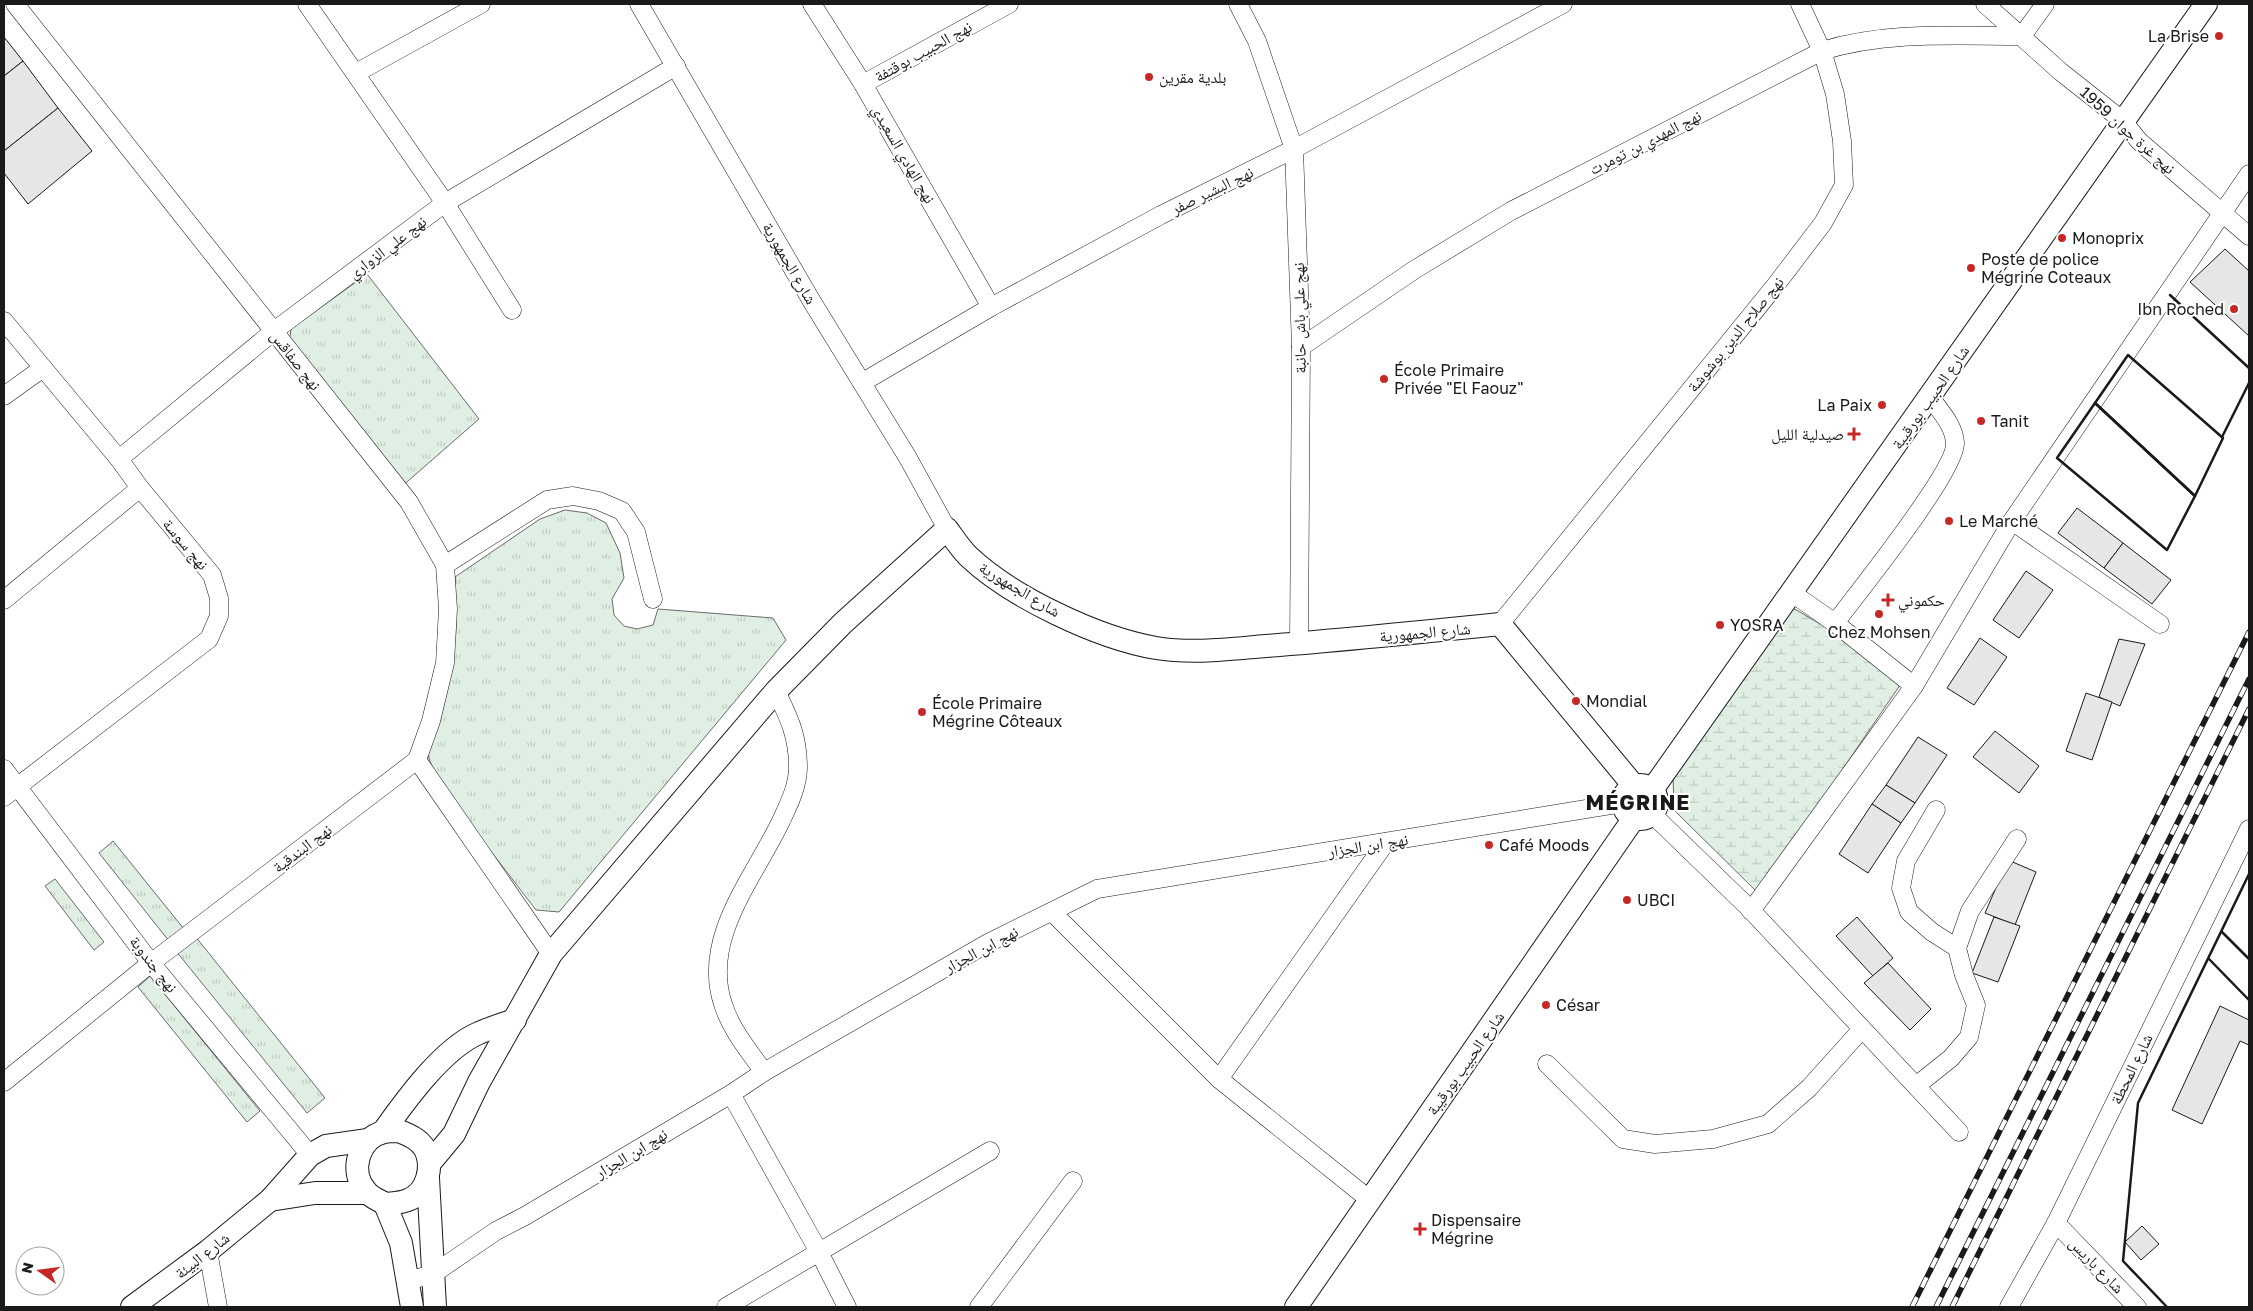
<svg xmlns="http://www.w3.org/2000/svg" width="2253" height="1311" viewBox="0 0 2253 1311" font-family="'Golos Text','Noto Naskh Arabic',sans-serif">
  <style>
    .wetland { fill: url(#wetland-marsh); stroke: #6a6a6a }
    .park { fill: url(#park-tufts); stroke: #6a6a6a }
    .building { fill: #e6e6e6; stroke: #1a1a1a }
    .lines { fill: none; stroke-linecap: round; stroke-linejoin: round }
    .minor-casing { stroke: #1a1a1a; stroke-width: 19 }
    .tertiary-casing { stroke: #1a1a1a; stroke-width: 24 }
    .minor { stroke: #fff; stroke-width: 18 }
    .tertiary { stroke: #fff; stroke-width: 22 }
    .rail-casing { stroke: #1a1a1a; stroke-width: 5.5 }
    .rail { stroke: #fff; stroke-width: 4; stroke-dasharray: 11; stroke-linecap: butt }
    .wall { stroke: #1a1a1a; stroke-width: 2.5 }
    .poi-dot { fill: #c62828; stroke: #fff; stroke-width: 2 }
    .labels { text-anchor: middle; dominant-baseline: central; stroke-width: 4; stroke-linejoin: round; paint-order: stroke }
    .poi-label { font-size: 16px; fill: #1a1a1a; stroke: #fff; text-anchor: start }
    .street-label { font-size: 16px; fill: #1a1a1a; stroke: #fff }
    .district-label { font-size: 21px; font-weight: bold; letter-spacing: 1px; fill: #1a1a1a; stroke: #fff }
  </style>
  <defs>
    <pattern id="wetland-marsh" width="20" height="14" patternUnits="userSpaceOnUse" patternTransform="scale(1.25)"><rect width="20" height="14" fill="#e0efe3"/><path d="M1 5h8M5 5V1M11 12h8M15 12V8" fill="none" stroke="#c0ccc2"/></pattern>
    <pattern id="park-tufts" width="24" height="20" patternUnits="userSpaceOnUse" patternTransform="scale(1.25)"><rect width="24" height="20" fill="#e0efe3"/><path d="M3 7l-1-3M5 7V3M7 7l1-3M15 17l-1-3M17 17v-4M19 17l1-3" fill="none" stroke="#c0ccc2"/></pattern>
  </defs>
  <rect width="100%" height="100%" fill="#fff"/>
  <polygon class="wetland" points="1793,608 1907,675 1758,893 1674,810 1673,776"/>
  <g class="park">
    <polygon points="367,274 479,419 400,488 289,344 291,329"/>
    <polygon points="565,510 587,513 606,523 620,553 624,578 612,599 614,615 624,626 637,629 653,625 658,609 773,618 786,640 559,912 536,910 439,784 428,756 453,657 456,625 455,577 540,519"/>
    <polygon points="113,841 184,929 169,941 99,853"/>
    <polygon points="55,879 104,942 94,950 45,886"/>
    <polygon points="195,936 325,1098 307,1113 176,951"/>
    <polygon points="150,976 260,1111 247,1122 138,987"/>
  </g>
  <g class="building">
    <polygon points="4,37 23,61 4,76"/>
    <polygon points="23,61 58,108 4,151 4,76"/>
    <polygon points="58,108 92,151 28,204 4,173 4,151"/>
    <polygon points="2225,249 2249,271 2249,336 2190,282"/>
    <polygon points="2077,508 2123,543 2104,568 2058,533"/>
    <polygon points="2123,543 2171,580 2152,604 2104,568"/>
    <polygon points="2026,571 2053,590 2019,638 1993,620"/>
    <polygon points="1980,638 2007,657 1974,705 1947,688"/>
    <polygon points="2119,639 2145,644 2120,706 2099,697"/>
    <polygon points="2086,693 2112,702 2092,760 2066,751"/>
    <polygon points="1995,731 2039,766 2019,793 1973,757"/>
    <polygon points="1918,737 1947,755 1915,803 1886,785"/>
    <polygon points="1886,785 1915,803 1901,823 1872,804"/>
    <polygon points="1872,804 1901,823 1868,873 1839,854"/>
    <polygon points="2008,860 2036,872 2015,925 1985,913"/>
    <polygon points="1857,917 1893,958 1873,976 1836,936"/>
    <polygon points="1994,917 2020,926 1998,982 1972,973"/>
    <polygon points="1888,963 1931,1009 1910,1030 1864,983"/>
    <polygon points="2220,1006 2249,1020 2249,1045 2240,1041 2202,1124 2172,1110"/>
    <polygon points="2142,1226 2159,1244 2141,1260 2125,1242"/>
  </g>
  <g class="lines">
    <g class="minor-casing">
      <g id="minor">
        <polyline points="15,4 409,502 445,565 448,609 445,663 431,721 417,760"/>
        <polyline points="307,4 445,203 512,310"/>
        <polyline points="639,4 811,300 908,458 947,529"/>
        <polyline points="812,4 863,84 991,307"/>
        <polyline points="1238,4 1257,41 1294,149 1301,347 1299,644"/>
        <polyline points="1985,4 2061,72 2123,121 2139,141 2249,236"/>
        <polyline points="356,73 481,4"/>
        <polyline points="863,84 1009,4"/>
        <polyline points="4,321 119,459 140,488 212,575 219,598 219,616 209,639 4,797"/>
        <path d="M1301,347L1414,270L1511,211L1822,51C1886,31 1955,36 2022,36L2045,4"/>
        <polyline points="863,382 991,307 1161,215 1294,149 1563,4"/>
        <polyline points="4,396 43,368"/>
        <polyline points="119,459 274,331 445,203 676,66"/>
        <polyline points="2012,521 2160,624"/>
        <polyline points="445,565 547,500 573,496 599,501 622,511 636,532 653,599"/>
        <polyline points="1792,593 1835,623 1914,686"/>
        <polyline points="4,600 140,488"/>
        <path d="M1835,623C1856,595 1957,470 1955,443C1954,425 1940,411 1930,397"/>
        <polyline points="1500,624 1775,286 1823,223 1844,185 1842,141 1835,94 1822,51 1800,4"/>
        <polyline points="417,760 551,954"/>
        <polyline points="4,769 151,963 310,1155"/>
        <polyline points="1936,810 1906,861 1901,888 1909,912 1932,932 1957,948"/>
        <polyline points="1652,814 1749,908 1959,1132"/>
        <polyline points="1751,911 1914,686 2012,521 2249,174"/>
        <polyline points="1052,912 1219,1079 1370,1200"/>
        <polyline points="1547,1064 1623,1139 1655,1144 1713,1139 1768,1124 1809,1088 1862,1029"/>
        <path d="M764,1072C749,1051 731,1030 723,1004C701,938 754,878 781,821C789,804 798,786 798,767C798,736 789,718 776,691"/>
        <polyline points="1219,1079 1386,842"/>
        <polyline points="4,1082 151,963 417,760"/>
        <polyline points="1916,1086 1951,1058 1969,1037 1976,1005 1964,975 1957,948 1970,911 2017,839"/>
        <polyline points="731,1094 819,1252 847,1307"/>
        <polyline points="2056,1223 2137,1307"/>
        <polyline points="208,1251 218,1307"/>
        <polyline points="407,1281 433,1274 496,1231 525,1216 731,1094 764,1072 988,943 1097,889 1623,803"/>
        <polyline points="726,1307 990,1151"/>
        <polyline points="979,1307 1073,1181"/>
        <polyline points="2009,1307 2056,1223 2249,829"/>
      </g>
    </g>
    <g class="tertiary-casing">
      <g id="tertiary">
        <circle cx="1640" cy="802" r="17"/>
        <polyline points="1652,790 2206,4"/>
        <path d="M399,1131C409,1135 419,1139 425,1149C434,1167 427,1193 408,1200C401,1203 392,1203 385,1204C379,1200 370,1197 366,1191C349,1172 358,1138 384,1132C388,1131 394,1131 399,1131Z"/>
        <path d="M383,1132C405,1101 443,1048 479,1033C490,1028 503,1024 515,1020"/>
        <path d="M429,1164L454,1134L479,1082L551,954L776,691L843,623L947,529C953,537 960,548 968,556C1011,597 1098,638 1156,648C1193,654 1230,649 1266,646C1344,640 1422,632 1500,624L1634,786"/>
        <polyline points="428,1178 435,1307"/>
        <polyline points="270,1200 315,1193 367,1193"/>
        <polyline points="385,1204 401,1243 412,1307"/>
        <polyline points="132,1307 208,1251 270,1200 310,1155 326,1146 368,1140"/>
        <polyline points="1296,1307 1634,818"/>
      </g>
    </g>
    <use href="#minor" class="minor"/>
    <use href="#tertiary" class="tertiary"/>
    <g class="rail-casing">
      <g id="rail">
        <polyline points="1912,1307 2249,632"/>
        <polyline points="1936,1307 2249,679"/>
        <polyline points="1952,1307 2249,709"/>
      </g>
    </g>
    <use href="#rail" class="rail"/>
    <g class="wall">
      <polyline points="2170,295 2249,368"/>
      <polygon points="2128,355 2223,438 2195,496 2095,403"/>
      <polygon points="2095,403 2195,496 2167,550 2057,458"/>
      <polyline points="2222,437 2249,383"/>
      <polyline points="2222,932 2249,959"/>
      <polyline points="2209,959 2249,1000"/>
      <polyline points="2167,1307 2123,1261 2138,1103 2249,874"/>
    </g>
  </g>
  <g class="poi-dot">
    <circle cx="2219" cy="36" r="5"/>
    <circle cx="1149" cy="77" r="5"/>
    <circle cx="2062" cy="238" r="5"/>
    <circle cx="1971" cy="268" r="5"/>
    <circle cx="2234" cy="309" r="5"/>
    <circle cx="1384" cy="379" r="5"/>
    <circle cx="1882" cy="405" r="5"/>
    <circle cx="1981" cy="421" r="5"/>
    <path d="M1851.5 426.5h5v5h5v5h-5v5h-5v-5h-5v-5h5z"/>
    <circle cx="1949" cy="521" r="5"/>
    <path d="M1885.5 592.5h5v5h5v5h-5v5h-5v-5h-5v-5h5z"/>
    <circle cx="1879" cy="614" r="5"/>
    <circle cx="1720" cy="625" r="5"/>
    <circle cx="1576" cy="701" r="5"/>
    <circle cx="922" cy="712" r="5"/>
    <circle cx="1489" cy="845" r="5"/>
    <circle cx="1627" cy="900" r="5"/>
    <circle cx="1546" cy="1005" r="5"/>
    <path d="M1417.5 1221.5h5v5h5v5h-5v5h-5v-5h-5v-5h5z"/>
  </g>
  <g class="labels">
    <g class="poi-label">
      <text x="2209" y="36" text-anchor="end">La Brise</text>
      <text x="1159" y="77">بلدية مقرين</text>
      <text x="2072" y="238">Monoprix</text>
      <text x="1981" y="259">Poste de police<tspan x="1981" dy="18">Mégrine Coteaux</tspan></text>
      <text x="2224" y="309" text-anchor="end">Ibn Roched</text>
      <text x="1394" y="370">École Primaire<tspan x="1394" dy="18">Privée "El Faouz"</tspan></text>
      <text x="1872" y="405" text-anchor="end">La Paix</text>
      <text x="1991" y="421">Tanit</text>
      <text x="1844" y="434" text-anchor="end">صيدلية الليل</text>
      <text x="1959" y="521">Le Marché</text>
      <text x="1898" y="600">حكموني</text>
      <text x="1730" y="625">YOSRA</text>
      <text x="1879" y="632" text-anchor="middle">Chez Mohsen</text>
      <text x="1586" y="701">Mondial</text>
      <text x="932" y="703">École Primaire<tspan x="932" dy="18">Mégrine Côteaux</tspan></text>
      <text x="1499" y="845">Café Moods</text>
      <text x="1637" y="900">UBCI</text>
      <text x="1556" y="1005">César</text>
      <text x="1431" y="1220">Dispensaire<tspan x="1431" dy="18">Mégrine</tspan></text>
    </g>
    <g class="street-label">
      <text transform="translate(923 51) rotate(-29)">نهج الحبيب بوقتفة</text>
      <text transform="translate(2128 130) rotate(42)">نهج غرة جوان 1959</text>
      <text transform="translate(1645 142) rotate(-27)">نهج المهدي بن تومرت</text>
      <text transform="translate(904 154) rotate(60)">نهج الهادي السعيدي</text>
      <text transform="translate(1212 190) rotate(-26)">نهج البشير صفر</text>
      <text transform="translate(387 247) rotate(-37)">نهج علي الزواري</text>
      <text transform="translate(790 263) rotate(60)">شارع الجمهورية</text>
      <text transform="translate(1299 318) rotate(-91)">نهج علي باش حانبة</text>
      <text transform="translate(1735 334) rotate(-51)">نهج صلاح الدين بوشوشة</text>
      <text transform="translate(296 360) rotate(52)">نهج صفاقس</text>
      <text transform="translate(1930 397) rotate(-55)">شارع الحبيب بورقيبة</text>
      <text transform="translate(186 544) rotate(50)">نهج سوسة</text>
      <text transform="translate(1020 589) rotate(31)">شارع الجمهورية</text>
      <text transform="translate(1425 632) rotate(-5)">شارع الجمهورية</text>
      <text transform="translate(1368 845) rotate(-9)">نهج ابن الجزار</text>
      <text transform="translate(302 848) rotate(-37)">نهج البندقية</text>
      <text transform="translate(981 949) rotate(-28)">نهج ابن الجزار</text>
      <text transform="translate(154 964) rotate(52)">نهج جندوبة</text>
      <text transform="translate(1465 1063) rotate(-55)">شارع الحبيب بورقيبة</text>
      <text transform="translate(2131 1069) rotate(-64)">شارع المحطة</text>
      <text transform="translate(631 1153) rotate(-31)">نهج ابن الجزار</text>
      <text transform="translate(202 1255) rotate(-38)">شارع البيئة</text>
      <text transform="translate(2097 1265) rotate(46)">شارع باريس</text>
    </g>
    <g class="district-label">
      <text x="1638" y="802">MÉGRINE</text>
    </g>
  </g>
  <rect width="2253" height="1311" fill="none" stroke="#1a1a1a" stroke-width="10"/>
  <g transform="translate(40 1271) rotate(284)"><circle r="24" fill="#ffffff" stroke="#a3a3a3"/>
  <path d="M0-4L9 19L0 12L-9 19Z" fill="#c62828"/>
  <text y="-8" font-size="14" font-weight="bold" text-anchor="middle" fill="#1a1a1a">N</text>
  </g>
</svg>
